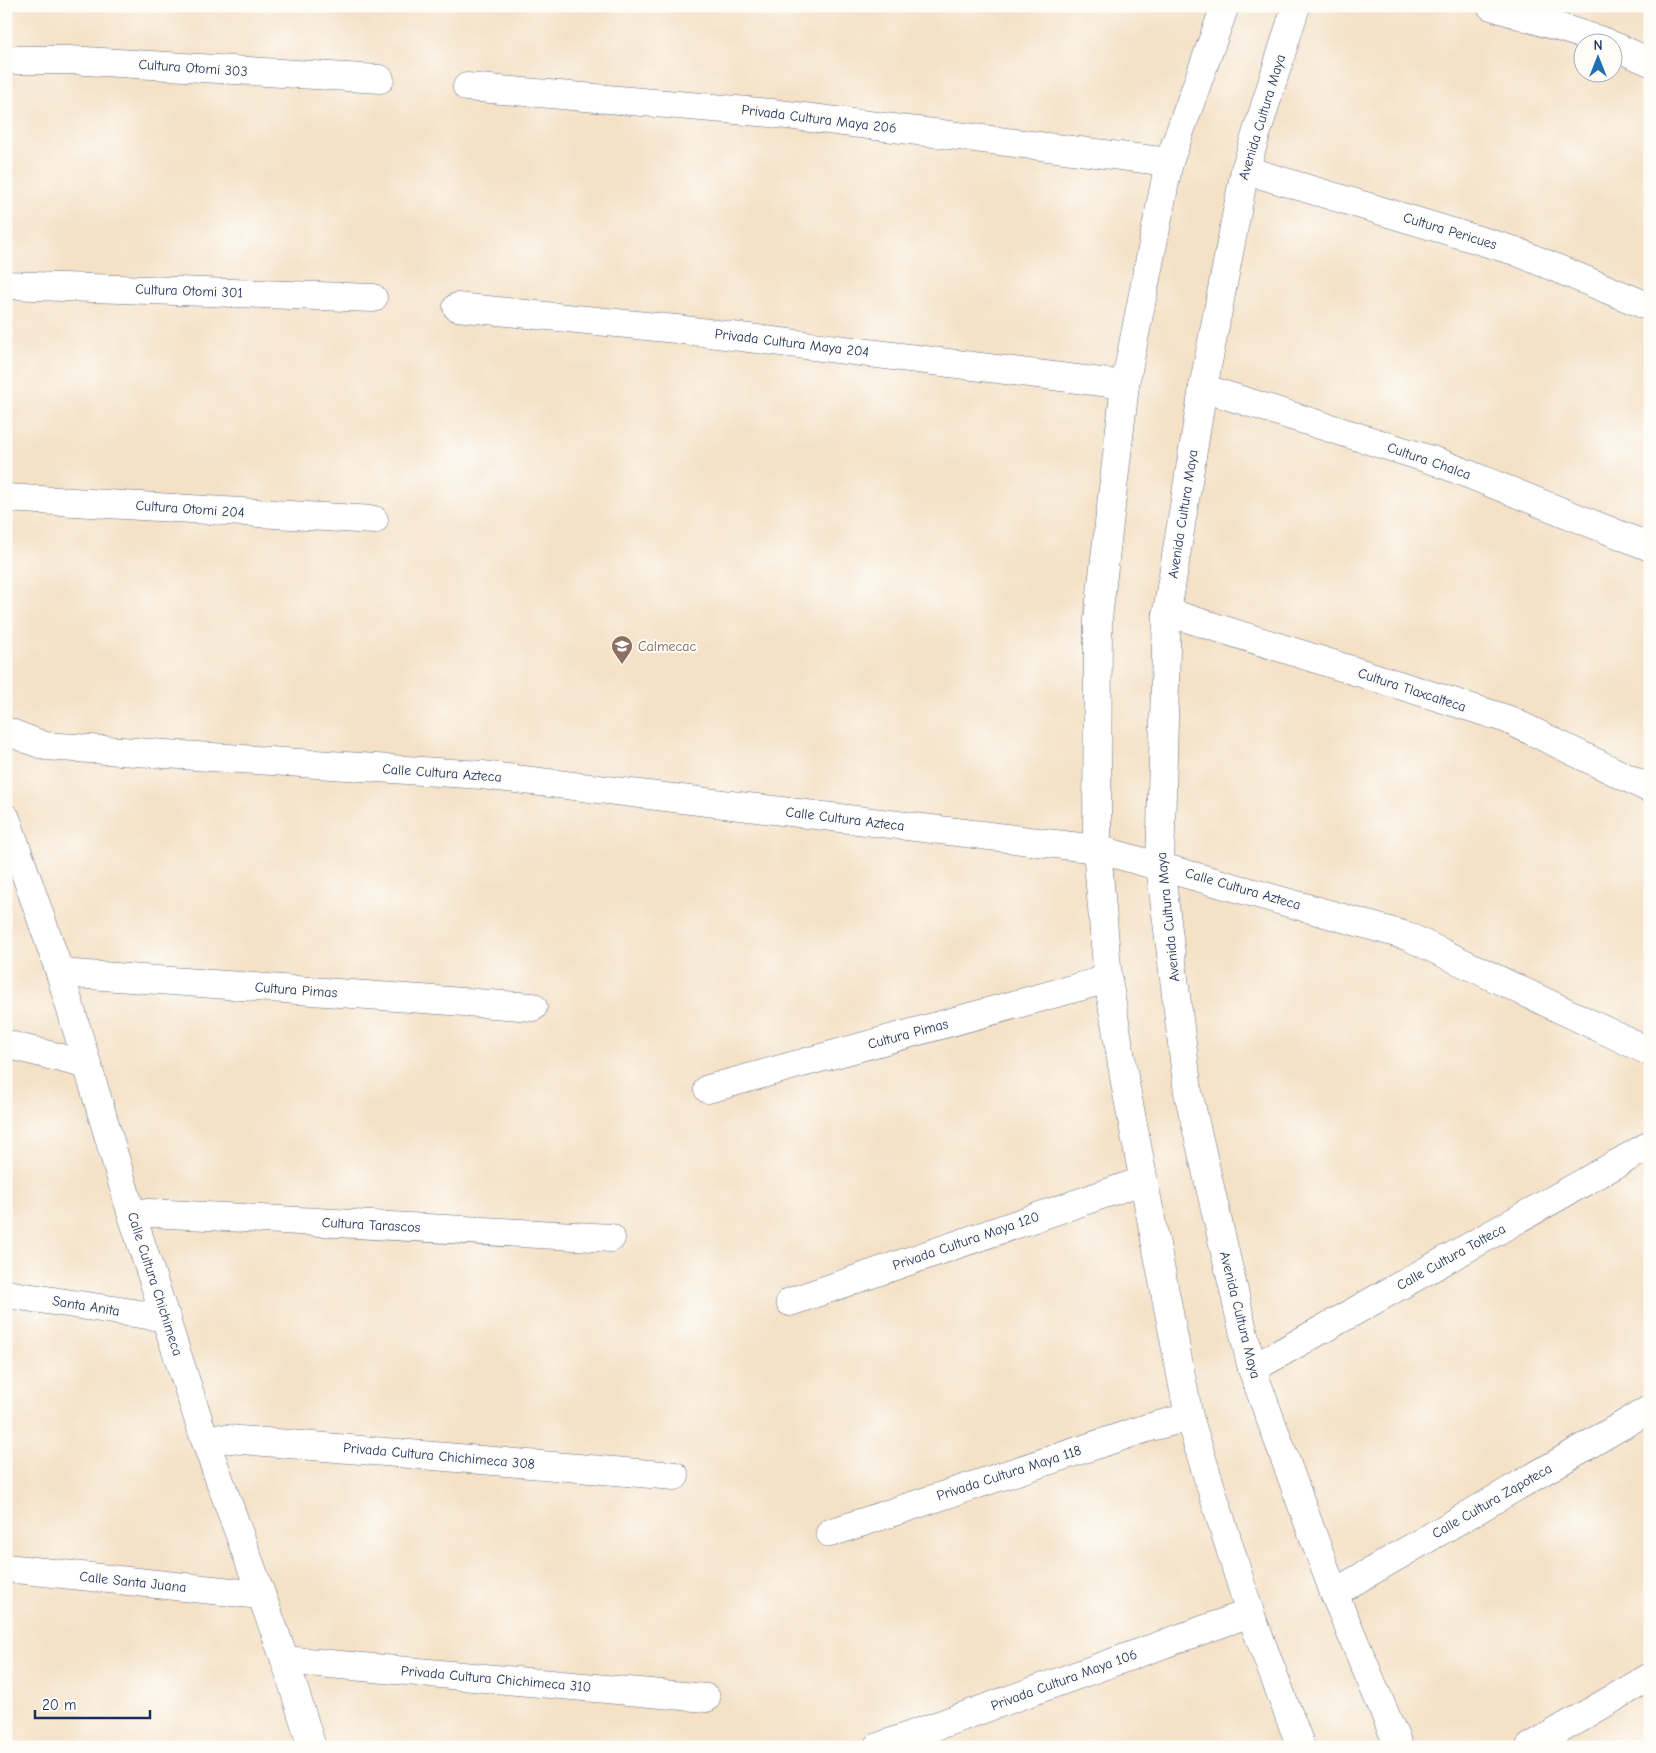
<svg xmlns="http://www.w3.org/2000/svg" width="1656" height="1753" viewBox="0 0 1656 1753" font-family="'Comic Neue',sans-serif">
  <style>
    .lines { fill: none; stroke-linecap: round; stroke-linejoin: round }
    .minor-casing { stroke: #676d82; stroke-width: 29 }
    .tertiary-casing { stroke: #676d82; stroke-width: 29 }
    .minor { stroke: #fff; stroke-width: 28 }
    .tertiary { stroke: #fff; stroke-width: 28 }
    .labels { text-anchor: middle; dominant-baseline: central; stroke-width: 4; stroke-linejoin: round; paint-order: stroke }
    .street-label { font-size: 14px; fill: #1b2f5e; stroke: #fdfcf7 }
    .education-label { font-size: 14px; fill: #785e54; stroke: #fdfcf7; text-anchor: start }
  </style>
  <rect width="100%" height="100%" fill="#fdfcf7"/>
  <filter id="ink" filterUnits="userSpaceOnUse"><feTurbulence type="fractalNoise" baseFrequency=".02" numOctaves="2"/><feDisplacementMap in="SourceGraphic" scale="10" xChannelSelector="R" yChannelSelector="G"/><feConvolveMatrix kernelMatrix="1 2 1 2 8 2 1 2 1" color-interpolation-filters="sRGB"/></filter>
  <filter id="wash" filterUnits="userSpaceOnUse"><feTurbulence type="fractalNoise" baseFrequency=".0096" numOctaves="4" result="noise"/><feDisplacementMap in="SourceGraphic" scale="20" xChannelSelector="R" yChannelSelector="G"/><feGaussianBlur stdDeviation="1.12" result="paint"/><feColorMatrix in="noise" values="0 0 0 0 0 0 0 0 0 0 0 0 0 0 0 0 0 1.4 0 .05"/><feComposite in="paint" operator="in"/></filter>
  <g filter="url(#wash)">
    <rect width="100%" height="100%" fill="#f4e1c6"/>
  </g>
  <g filter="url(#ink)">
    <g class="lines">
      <g class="minor-casing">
        <g id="minor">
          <polyline points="1491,6 1606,42"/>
          <polyline points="1614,46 1650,62"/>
          <polyline points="6,60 69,60 380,79"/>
          <polyline points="467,87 771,113 1169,162"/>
          <polyline points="1245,170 1515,251 1650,307"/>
          <polyline points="6,285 373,298"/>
          <polyline points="457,307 676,329 1125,385"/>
          <polyline points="1203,388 1438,462 1650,547"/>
          <polyline points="6,498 374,520"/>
          <polyline points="1167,612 1507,719 1650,789"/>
          <polyline points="6,731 45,746 482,775 1097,849 1407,936 1650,1052"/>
          <polyline points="6,818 60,973 131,1212 204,1437 285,1660 312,1747"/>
          <polyline points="60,973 533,1007"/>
          <polyline points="6,1044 88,1065"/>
          <polyline points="708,1089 1108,979"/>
          <polyline points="131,1212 611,1238"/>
          <polyline points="6,1294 167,1318"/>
          <polyline points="790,1302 1142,1181"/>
          <polyline points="1252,1369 1650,1145"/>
          <polyline points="204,1437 675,1476"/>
          <polyline points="830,1533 1147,1428 1189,1417"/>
          <polyline points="6,1568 260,1595"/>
          <polyline points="1334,1593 1650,1409"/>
          <polyline points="285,1660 706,1698"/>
          <polyline points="878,1747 1250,1613"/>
          <polyline points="1530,1747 1650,1677"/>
        </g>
      </g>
      <g class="tertiary-casing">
        <g id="tertiary">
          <polyline points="1225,6 1169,162 1125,385 1098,619 1097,849 1108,979 1125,1083 1189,1417 1250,1613 1301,1747"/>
          <polyline points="1296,6 1245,170 1203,388 1167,612 1160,865 1188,1092 1252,1369 1334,1593 1399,1747"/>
        </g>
      </g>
      <use href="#minor" class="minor"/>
      <use href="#tertiary" class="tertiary"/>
    </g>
  </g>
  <defs>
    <g id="school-pin" transform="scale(1.125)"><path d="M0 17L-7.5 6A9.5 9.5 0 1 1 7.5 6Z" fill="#8d6e63" stroke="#fdfcf7"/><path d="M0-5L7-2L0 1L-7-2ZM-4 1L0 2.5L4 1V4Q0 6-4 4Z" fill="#fff"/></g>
  </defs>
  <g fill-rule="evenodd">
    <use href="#school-pin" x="622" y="646"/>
  </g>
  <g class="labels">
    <g class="street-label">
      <text transform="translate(193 68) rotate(4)">Cultura Otomi 303</text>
      <text transform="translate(1262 117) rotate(-73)">Avenida Cultura Maya</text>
      <text transform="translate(819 119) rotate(7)">Privada Cultura Maya 206</text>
      <text transform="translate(1450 231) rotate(17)">Cultura Pericues</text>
      <text transform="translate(189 291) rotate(2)">Cultura Otomi 301</text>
      <text transform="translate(792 343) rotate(7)">Privada Cultura Maya 204</text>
      <text transform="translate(1429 461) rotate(19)">Cultura Chalca</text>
      <text transform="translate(190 509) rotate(4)">Cultura Otomi 204</text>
      <text transform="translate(1183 514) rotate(-81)">Avenida Cultura Maya</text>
      <text transform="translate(1412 690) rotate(18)">Cultura Tlaxcalteca</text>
      <text transform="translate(442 773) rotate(4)">Calle Cultura Azteca</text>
      <text transform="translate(845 819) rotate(7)">Calle Cultura Azteca</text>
      <text transform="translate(1243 889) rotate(16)">Calle Cultura Azteca</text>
      <text transform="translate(1168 917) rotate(-96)">Avenida Cultura Maya</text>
      <text transform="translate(296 990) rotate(4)">Cultura Pimas</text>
      <text transform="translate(908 1034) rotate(-15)">Cultura Pimas</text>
      <text transform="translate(371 1225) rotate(3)">Cultura Tarascos</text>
      <text transform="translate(966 1241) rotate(-19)">Privada Cultura Maya 120</text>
      <text transform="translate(1451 1257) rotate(-29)">Calle Cultura Tolteca</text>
      <text transform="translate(155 1284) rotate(72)">Calle Cultura Chichimeca</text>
      <text transform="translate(86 1306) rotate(9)">Santa Anita</text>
      <text transform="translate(1240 1315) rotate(76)">Avenida Cultura Maya</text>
      <text transform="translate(439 1456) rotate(5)">Privada Cultura Chichimeca 308</text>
      <text transform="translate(1009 1473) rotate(-18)">Privada Cultura Maya 118</text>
      <text transform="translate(1492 1501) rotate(-30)">Calle Cultura Zapoteca</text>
      <text transform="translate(133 1582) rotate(6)">Calle Santa Juana</text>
      <text transform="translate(496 1679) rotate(5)">Privada Cultura Chichimeca 310</text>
      <text transform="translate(1064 1680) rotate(-20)">Privada Cultura Maya 106</text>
    </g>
    <g class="education-label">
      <text x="638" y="646">Calmecac</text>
    </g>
  </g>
  <rect width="1656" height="1753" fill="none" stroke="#fdfcf7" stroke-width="25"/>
  <g transform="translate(1598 58)"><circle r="24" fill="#fdfcf7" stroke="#a3aaba"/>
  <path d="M0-4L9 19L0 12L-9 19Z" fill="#1f6fb2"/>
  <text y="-8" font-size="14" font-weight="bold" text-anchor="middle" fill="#1b2f5e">N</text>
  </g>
  <path d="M35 1710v8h115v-8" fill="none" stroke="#1b2f5e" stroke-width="2.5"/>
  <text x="42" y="1710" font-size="15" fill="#1b2f5e" stroke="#fdfcf7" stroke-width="4" paint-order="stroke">20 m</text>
</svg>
